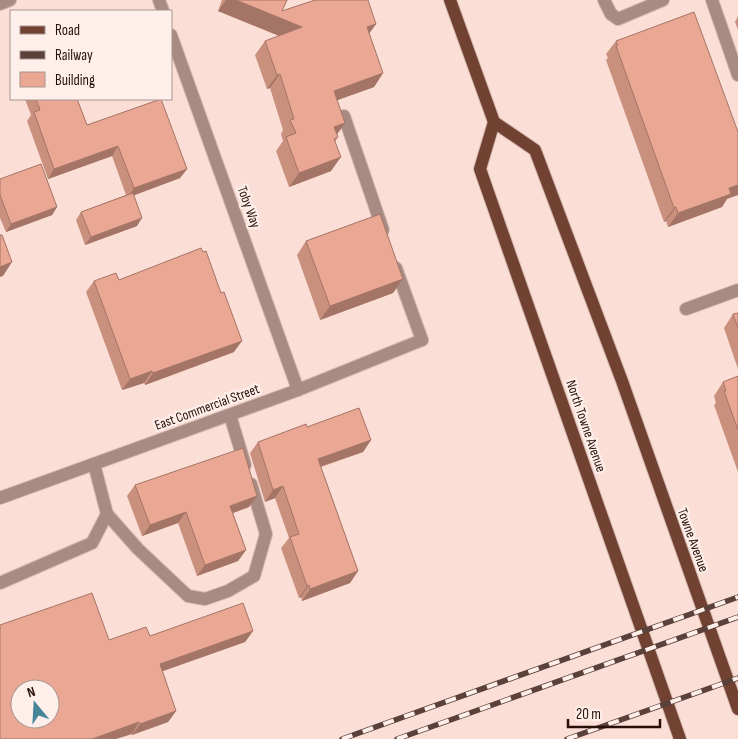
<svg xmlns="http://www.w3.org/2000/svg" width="738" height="739" viewBox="0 0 738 739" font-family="'Sofia Sans Condensed',sans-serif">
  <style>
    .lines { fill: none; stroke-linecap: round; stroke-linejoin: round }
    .service-casing { stroke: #d5b9b1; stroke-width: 14 }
    .minor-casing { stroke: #d5b9b1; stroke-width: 14 }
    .tertiary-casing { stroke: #d5b9b1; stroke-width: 14 }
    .primary-casing { stroke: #d5b9b1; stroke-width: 14 }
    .service { stroke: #a88b82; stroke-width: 12 }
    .minor { stroke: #a88b82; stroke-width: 12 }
    .tertiary { stroke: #a88b82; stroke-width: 12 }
    .primary { stroke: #714132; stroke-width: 12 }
    .rail-casing { stroke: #5a4139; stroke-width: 5.5 }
    .rail { stroke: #feefeb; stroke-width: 4; stroke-dasharray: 11; stroke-linecap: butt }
    .wall { fill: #c9907e }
    .shaded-wall { fill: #a47567 }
    .building { fill: #eaa793; stroke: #a47567; fill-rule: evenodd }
    .labels { text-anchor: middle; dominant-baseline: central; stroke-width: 4.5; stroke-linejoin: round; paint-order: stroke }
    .street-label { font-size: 14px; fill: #281009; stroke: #feefeb }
  </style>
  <rect width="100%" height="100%" fill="#fbded6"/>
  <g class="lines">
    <g class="service-casing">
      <g id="service">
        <polyline points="604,0 611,14 618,19 663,0"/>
        <polyline points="712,0 738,75"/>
        <polyline points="344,116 383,230"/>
        <polyline points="396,268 422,340"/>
        <polyline points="230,415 245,465"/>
        <polyline points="107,514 138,549 188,596 205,599 228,591 254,576 266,534 251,484"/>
        <polyline points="0,583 92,543 107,514 94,464"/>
      </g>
    </g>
    <g class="minor-casing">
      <g id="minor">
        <polyline points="159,0 163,11"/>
        <polyline points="171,35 298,390"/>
        <polyline points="686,309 738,290"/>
        <polyline points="0,498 298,390 422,340"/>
      </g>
    </g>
    <g class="tertiary-casing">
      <polyline id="tertiary" points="0,4 10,0"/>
    </g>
    <g class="primary-casing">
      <g id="primary">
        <polyline points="450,0 494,122 535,150 622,381 738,709"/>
        <polyline points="494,122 480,169 680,739"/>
      </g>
    </g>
    <use href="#service" class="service"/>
    <use href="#minor" class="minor"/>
    <use href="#tertiary" class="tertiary"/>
    <use href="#primary" class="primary"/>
    <g class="rail-casing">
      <g id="rail">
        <polyline points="342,739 738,597"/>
        <polyline points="397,739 738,617"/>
        <polyline points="567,739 738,678"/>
      </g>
    </g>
    <use href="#rail" class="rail"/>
  </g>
  <g class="wall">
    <polygon points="222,0 287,0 282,11 376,24 369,33 383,73 374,87 337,100 337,135 338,137 335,142 331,171 289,187 276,151 283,141 281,134 283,130 270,88 267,89 255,55 265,41 279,36 218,11"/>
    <polygon points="738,16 738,30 735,22"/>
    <polygon points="616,41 727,199 722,207 668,227 666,221 664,222 606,60 608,58 606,54"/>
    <polygon points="25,99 77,99 87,125 187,169 180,178 134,195 137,226 85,245 76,220 81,212 126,195 112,156 48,179 27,121 31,115"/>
    <polygon points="0,179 57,207 52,215 6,232 0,218"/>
    <polygon points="306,241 403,279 393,293 320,320 297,255"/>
    <polygon points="119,280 234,352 145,385 144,383 122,390 86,292 94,281"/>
    <polygon points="738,313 738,369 724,328 733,314"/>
    <polygon points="738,376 738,472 714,405 716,403 714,396 723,382"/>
    <polygon points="307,427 371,440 363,452 321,467 358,571 350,583 302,601 301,597 299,598 281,548 289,538 275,498 265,502 250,453 258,442"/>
    <polygon points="135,485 249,507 233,513 246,550 238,561 197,576 178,523 142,536 127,496"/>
    <polygon points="253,631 245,642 162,671 176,711 168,722 132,735 109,640 150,636"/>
  </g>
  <g class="shaded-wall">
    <polygon points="226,0 236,0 302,27 292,41 218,11"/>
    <polygon points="376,24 366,38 367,27"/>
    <polygon points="383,73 374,87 324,105 334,91"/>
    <polygon points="280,74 270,88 267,89 277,75"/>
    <polygon points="345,123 336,136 334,127"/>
    <polygon points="118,146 112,156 48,179 54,169"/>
    <polygon points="341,157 331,171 289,187 299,173"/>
    <polygon points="187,169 180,178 127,198 134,188"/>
    <polygon points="738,185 738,195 727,199 722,207 668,227 678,213 729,188"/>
    <polygon points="57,207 52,215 6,232 11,224"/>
    <polygon points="676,207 666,221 664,222 674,208"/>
    <polygon points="142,218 137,226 85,245 91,237"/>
    <polygon points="12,262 3,276 0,277 0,267"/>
    <polygon points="403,279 393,293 320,320 330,306"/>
    <polygon points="242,341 234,352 145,385 153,373"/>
    <polygon points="152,371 144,383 122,390 130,379"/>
    <polygon points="371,440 363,452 310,470 318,459"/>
    <polygon points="283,486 275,498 265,502 273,490"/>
    <polygon points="257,496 249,507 222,517 230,506"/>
    <polygon points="186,512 178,523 142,536 150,525"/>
    <polygon points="246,550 238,561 197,576 205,565"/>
    <polygon points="358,571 350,583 302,601 310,589"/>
    <polygon points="309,585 301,597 299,598 307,586"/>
    <polygon points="253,631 245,642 152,675 160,664"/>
    <polygon points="176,711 168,722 132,735 140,724"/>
    <polygon points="139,722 132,734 116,739 92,739"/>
  </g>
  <g class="building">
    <polygon points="236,0 287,0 282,11 315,0 368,0 376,24 367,27 383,73 334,91 345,123 334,127 338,137 334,139 341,157 299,173 286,137 296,133 290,120 294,119 280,74 277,75 265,41 302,27"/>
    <polygon points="694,12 738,132 738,185 729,188 731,194 678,213 676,207 674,208 616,46 618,45 616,41"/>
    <polygon points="36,99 77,99 87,125 161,99 187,169 134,188 118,146 54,169 34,112 40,110"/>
    <polygon points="41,164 57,207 11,224 0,195 0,179"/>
    <polygon points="133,193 142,218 91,237 81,212"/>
    <polygon points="380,214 403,279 330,306 306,241"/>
    <polygon points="0,235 2,235 12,262 0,267"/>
    <polygon points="201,248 203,252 206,251 221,293 224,292 242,341 153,373 152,371 130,379 94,281 116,273 119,280"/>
    <polygon points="738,313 738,328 733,314"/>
    <polygon points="738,376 738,430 724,391 726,391 723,382"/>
    <polygon points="359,408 371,440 318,459 358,571 310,589 309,585 307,586 290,537 299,534 283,486 273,490 258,442 306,424 307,427"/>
    <polygon points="243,448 257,496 230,506 246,550 205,565 186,512 150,525 135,485"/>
    <path d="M92,593L109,640L146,627L150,636L243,603L253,631L160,664L176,711L140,724L139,722L92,739H0V625ZM20,689H50V719H20Z"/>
  </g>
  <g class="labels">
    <g class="street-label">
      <text transform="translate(249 207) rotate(70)">Toby Way</text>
      <text transform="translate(207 407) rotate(-20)">East Commercial Street</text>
      <text transform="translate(586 426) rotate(71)">North Towne Avenue</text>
      <text transform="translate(693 540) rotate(70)">Towne Avenue</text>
    </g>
  </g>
  <rect x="10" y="10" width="162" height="90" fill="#feefeb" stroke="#a89691"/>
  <rect x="20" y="26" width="25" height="8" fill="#714132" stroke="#a89691"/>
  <text x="55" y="35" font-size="15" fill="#281009">Road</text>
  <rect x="20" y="51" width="25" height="8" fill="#5a4139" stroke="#a89691"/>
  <text x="55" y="60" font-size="15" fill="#281009">Railway</text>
  <rect x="20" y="72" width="25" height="15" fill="#eaa793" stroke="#a89691"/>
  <text x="55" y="85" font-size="15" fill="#281009">Building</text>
  <g transform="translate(35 704) rotate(342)"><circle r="24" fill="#feefeb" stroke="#a89691"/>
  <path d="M0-4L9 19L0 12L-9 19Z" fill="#448697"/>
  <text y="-8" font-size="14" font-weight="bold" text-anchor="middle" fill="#281009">N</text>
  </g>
  <path d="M568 719v8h92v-8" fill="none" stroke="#281009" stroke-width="2.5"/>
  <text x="576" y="719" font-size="15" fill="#281009" stroke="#feefeb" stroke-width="4" paint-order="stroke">20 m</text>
</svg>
